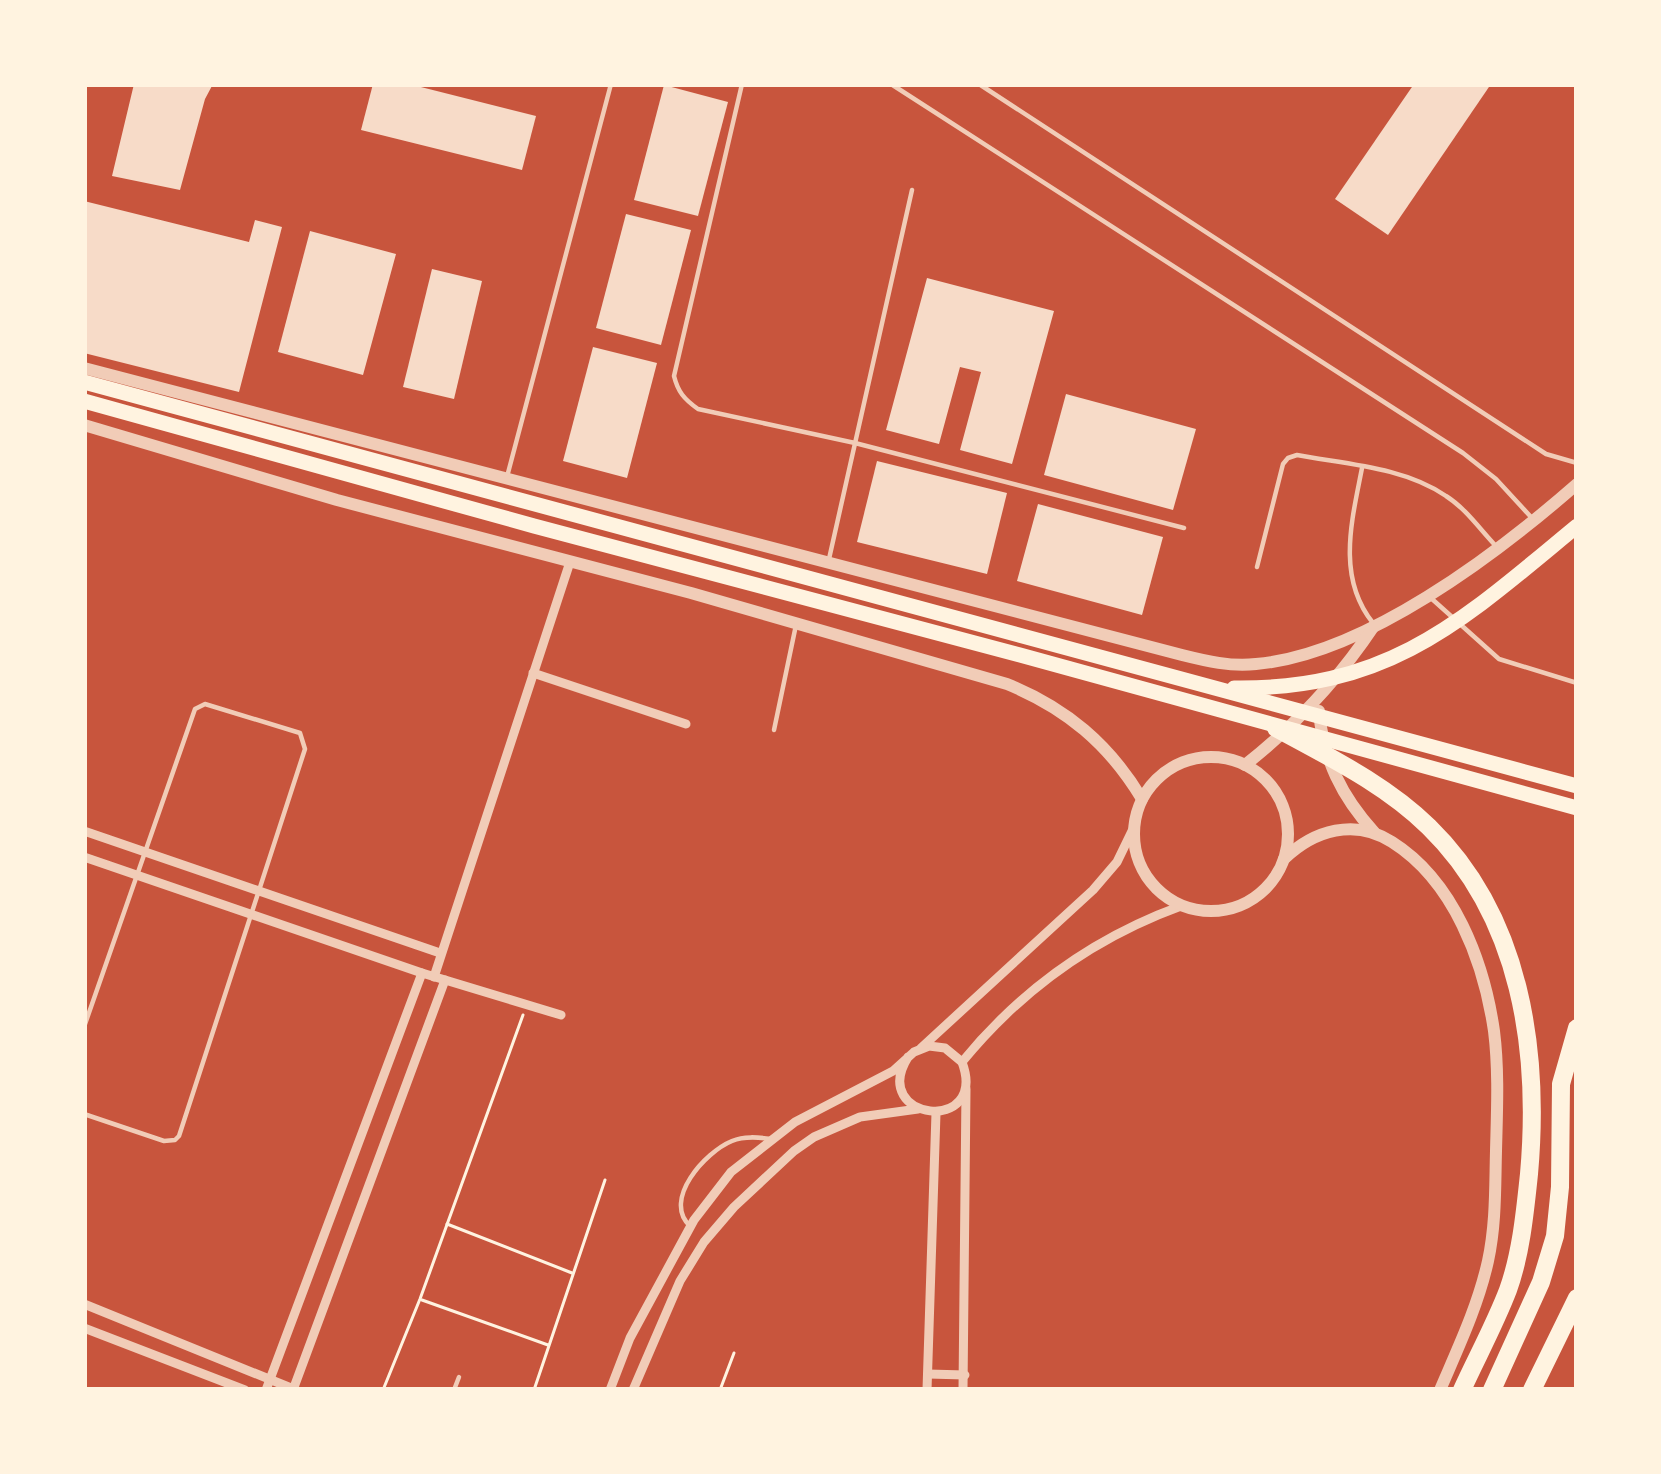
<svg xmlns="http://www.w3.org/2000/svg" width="1661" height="1474" viewBox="0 0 1661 1474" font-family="Lora,serif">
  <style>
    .building { fill: #f7dbc8 }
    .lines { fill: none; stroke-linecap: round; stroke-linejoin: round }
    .path { stroke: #fff3e0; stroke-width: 3 }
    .service { stroke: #f1ccb7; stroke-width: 4.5 }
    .minor { stroke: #f1ccb7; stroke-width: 9 }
    .tertiary { stroke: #f1ccb7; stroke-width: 12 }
    .primary { stroke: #fff3e0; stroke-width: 15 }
    .motorway { stroke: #fff3e0; stroke-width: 18 }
  </style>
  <rect width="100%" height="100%" fill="#c8553d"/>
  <g class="building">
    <polygon points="134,84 213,84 205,99 180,190 112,176"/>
    <polygon points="373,84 409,84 536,116 522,170 361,130"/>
    <polygon points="1414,84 1491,84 1388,235 1335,199"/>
    <polygon points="664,85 728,102 698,216 634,200"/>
    <polygon points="84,201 249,242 255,220 282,227 239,392 84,353"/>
    <polygon points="626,214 691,230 661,345 596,328"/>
    <polygon points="310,231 396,254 363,375 278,352"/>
    <polygon points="432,269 482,281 454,399 403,387"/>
    <polygon points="927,278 1054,311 1012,464 960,450 981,372 960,367 939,444 886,430"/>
    <polygon points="593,347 657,363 627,478 563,461"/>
    <polygon points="1066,394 1196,429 1173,510 1044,475"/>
    <polygon points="877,461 1007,493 987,574 857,542"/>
    <polygon points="1038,504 1163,537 1142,615 1017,581"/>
  </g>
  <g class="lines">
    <g class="path">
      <polyline points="447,1224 572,1273"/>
      <polyline points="422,1300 548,1345"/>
      <polyline points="383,1390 420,1299 523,1015"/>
      <polyline points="534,1390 605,1180"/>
      <polyline points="720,1390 734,1353"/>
    </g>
    <g class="service">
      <path d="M742,84L674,376C678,392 684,399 698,409L855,443L1184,528"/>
      <polyline points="891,84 1463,453 1496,479 1531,517"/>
      <polyline points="979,84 1546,454 1577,463"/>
      <path d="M1362,468C1352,520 1336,577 1373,623"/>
      <polyline points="508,473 611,84"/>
      <polyline points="829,559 912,190"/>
      <path d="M1257,567L1283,464L1288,458L1297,455C1345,464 1404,467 1446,496C1465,508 1479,528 1494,544"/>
      <polyline points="1432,599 1499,659 1577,683"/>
      <polyline points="774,730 796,625"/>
      <polyline points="84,1027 195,709 205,704 300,733 305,749 179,1136 175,1140 164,1141 84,1114"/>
      <path d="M690,1226C662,1200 705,1152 732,1141C744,1136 757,1137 771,1139"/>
      <polyline points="454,1390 459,1377"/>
    </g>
    <g class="minor">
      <polyline points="533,673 686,724"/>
      <polyline points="84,831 440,953"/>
      <polyline points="84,857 422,973 561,1015"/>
      <polyline points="434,977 570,562"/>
      <polyline points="921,1048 1093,890 1117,862 1133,829"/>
      <path d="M962,1062C1021,990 1093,938 1181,906"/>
      <polyline points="84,1304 296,1390"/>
      <polyline points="84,1328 245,1390"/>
      <polyline points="928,1374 965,1375"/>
      <polyline points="266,1390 422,973"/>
      <polyline points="293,1390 445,980"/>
      <path d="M610,1390L630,1338L694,1220L731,1172L795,1122L893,1071L914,1052L929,1046L945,1048L962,1062C989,1135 868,1121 908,1057"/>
      <polyline points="633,1390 680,1281 704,1242 734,1207 794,1151 814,1137 860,1117 918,1109"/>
      <polyline points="927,1390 936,1113"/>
      <polyline points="963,1390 966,1089"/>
    </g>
    <g class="tertiary">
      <path d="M84,368L1182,655C1206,661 1231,667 1256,664C1364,655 1497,554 1577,484"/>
      <path d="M84,425L337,500L691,593L1007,684C1066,708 1109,744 1142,799"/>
      <path d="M1319,711C1323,759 1342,797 1374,832"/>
      <circle cx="1211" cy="834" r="77"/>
      <path d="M1245,765C1296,725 1338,680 1374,626"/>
      <path d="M1284,859C1314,830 1355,818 1392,842C1454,881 1484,962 1494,1031C1499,1071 1497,1111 1496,1151C1495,1188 1496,1224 1488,1261C1478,1306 1458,1348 1440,1390"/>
    </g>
    <g class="primary">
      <polyline points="84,382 1577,786"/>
      <polyline points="84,401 534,526 1020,655 1577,808"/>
      <path d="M1234,688C1391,690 1464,619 1577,526"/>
    </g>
    <g class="motorway">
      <path d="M1276,728C1329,757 1385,784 1429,827C1521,917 1540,1050 1529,1174C1525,1212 1521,1254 1508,1290C1495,1324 1477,1357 1462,1390"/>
      <polyline points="1492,1390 1541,1282 1555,1236 1560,1187 1561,1084 1577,1028"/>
      <polyline points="1532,1390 1577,1298"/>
    </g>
  </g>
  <rect width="1661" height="1474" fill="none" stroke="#fff3e0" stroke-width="174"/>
</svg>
